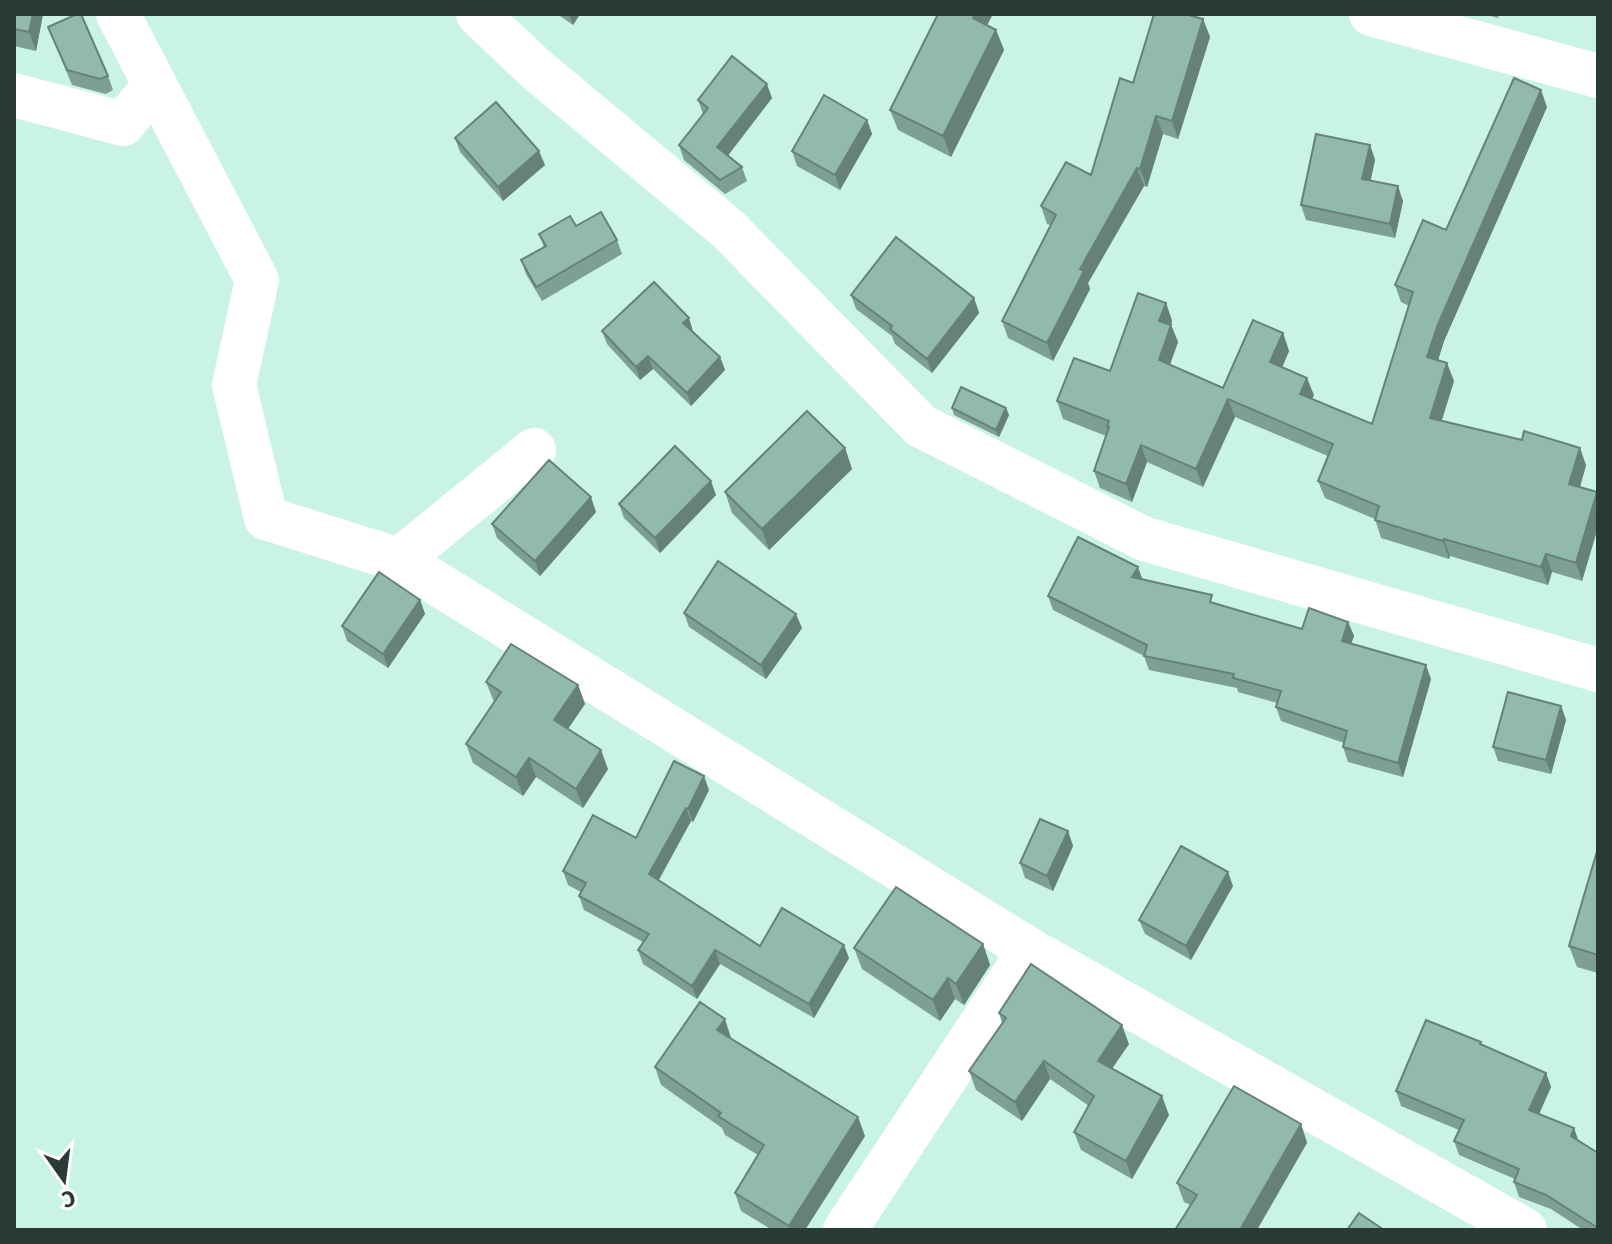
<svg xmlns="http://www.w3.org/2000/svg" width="1612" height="1244" viewBox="0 0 1612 1244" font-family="'Fira Sans',sans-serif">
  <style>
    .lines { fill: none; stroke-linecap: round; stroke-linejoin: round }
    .minor { stroke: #fff; stroke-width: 44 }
    .wall { fill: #7ea094 }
    .shaded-wall { fill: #668278 }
    .building { fill: #92baac; stroke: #668278; stroke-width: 2 }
  </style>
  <rect width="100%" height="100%" fill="#c9f3e3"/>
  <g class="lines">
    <g class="minor">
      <polyline points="478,14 536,69 728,229 921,426 1145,539 1598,670"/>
      <polyline points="1371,14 1598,76"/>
      <polyline points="155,85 257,280 234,385 266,518 399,560 534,450"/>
      <polyline points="14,95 123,124 155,85 118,14"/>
      <polyline points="399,560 1030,950"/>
      <polyline points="845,1230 1030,950 1525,1230"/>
    </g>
  </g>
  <g class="wall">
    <polygon points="14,14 43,14 36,51 14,46"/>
    <polygon points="557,14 580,14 573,25"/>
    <polygon points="1484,14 1499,14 1498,18"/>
    <polygon points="1203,19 1210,37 1178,139 1163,134 1147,187 1144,186 1088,283 1090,289 1053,361 1008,338 1002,321 1050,225 1047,224 1041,206 1091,175 1133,83"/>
    <polygon points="48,27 108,76 113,90 106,94 72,85"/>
    <polygon points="996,30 1004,50 951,157 898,130 890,110"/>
    <polygon points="772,98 728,155 742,167 747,181 725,194 684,160 679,145 703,114 698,100"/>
    <polygon points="1547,107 1444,341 1438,361 1454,381 1441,421 1586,465 1580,487 1598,494 1598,527 1582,581 1552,572 1548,585 1450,556 1449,559 1381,538 1375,519 1325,498 1318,481 1328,456 1235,417 1203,487 1147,462 1132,502 1100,488 1094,471 1106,436 1063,419 1057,401 1110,371 1166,303 1172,321 1171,325 1178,342 1170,365 1223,388 1283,333 1289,351 1282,367 1314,395 1312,399 1372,424 1409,306 1401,302 1395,285 1446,230"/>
    <polygon points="867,120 872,134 840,190 797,166 792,151"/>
    <polygon points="455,138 545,165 503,201 460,152"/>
    <polygon points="1370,145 1375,160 1370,181 1403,201 1395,238 1306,220 1301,205"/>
    <polygon points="576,226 617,240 622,254 542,301 526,274 521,260 544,247 539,234"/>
    <polygon points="851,295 974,298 979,313 932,373 895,344 892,336 856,309"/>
    <polygon points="602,331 693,331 720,357 725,370 691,406 653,369 640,380 607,344"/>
    <polygon points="952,408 1006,408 1009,415 999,437 954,415"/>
    <polygon points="845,448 852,469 769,550 732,513 725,492"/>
    <polygon points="716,495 660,553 624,518 619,504"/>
    <polygon points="596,512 540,576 497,538 492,524"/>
    <polygon points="1142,580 1215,603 1302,629 1348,622 1354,636 1351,644 1431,679 1403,777 1348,762 1343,747 1344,743 1281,721 1276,707 1277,703 1238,692 1237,688 1149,670 1144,656 1053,610 1048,596"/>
    <polygon points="420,600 425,614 388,668 347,641 342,626"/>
    <polygon points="684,613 802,628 766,679 689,627"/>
    <polygon points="486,682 578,685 585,704 568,729 608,769 583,808 536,777 523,796 473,763 466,744 494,702"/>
    <polygon points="1561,706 1566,720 1551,774 1498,761 1493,747"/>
    <polygon points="709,790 693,822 691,821 659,880 760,946 849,958 814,1018 720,964 697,999 643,964 638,950 643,942 584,910 579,896 581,892 568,885 563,871 636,838"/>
    <polygon points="1068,831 1073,846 1053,891 1025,878 1020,863"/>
    <polygon points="1598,848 1598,973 1577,967 1569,946"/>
    <polygon points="1233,886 1191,960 1145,934 1139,920"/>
    <polygon points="983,944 990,965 964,1005 955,999 940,1021 862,969 854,948"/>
    <polygon points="999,1013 1129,1044 1112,1068 1169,1115 1132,1179 1081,1150 1074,1132 1089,1106 1050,1079 1022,1121 976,1090 969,1071 1002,1023"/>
    <polygon points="731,1038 865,1136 805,1230 772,1230 741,1211 735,1193 758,1155 725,1135 722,1128 661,1085 655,1067"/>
    <polygon points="1482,1045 1546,1073 1551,1087 1539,1114 1598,1153 1598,1230 1583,1230 1551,1209 1519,1197 1514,1182 1515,1179 1459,1155 1454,1141 1459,1130 1401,1106 1396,1091"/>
    <polygon points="1301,1124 1307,1143 1190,1205 1184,1202 1177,1183"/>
  </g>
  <g class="shaded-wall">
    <polygon points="33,14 43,14 36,51 29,32"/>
    <polygon points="569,14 580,14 573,25"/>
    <polygon points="975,14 993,14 980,39 973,18"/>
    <polygon points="1203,19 1210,37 1178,139 1172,121"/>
    <polygon points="996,30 1004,50 951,157 943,136"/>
    <polygon points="767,84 772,98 723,162 717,147"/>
    <polygon points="1541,90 1547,107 1444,341 1433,375 1427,357 1438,324"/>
    <polygon points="1156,116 1163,134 1147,187 1140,169"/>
    <polygon points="867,120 872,134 840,190 835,175"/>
    <polygon points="1370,145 1375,160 1368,193 1362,179"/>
    <polygon points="539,151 545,165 503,201 498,187"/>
    <polygon points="1137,168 1144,186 1088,283 1090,289 1053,361 1047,343 1080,269"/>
    <polygon points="1398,186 1403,201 1395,238 1390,224"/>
    <polygon points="974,298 979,313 932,373 927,359"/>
    <polygon points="1166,303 1172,321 1166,338 1159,321"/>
    <polygon points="689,318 693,331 688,336 683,323"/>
    <polygon points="1171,325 1178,342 1165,378 1159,360"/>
    <polygon points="1283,333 1289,351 1277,380 1270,362"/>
    <polygon points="648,356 653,369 640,380 636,367"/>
    <polygon points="720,357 725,370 691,406 687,393"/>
    <polygon points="1447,363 1454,381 1437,436 1430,418"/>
    <polygon points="1307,378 1314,395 1306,412 1300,394"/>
    <polygon points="1228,399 1235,417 1203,487 1196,469"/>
    <polygon points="1006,408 1009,415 999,437 996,430"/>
    <polygon points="1141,445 1147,462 1132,502 1126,484"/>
    <polygon points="845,448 852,469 769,550 762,529"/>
    <polygon points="1580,448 1586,465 1576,501 1569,484"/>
    <polygon points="711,481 716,495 660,553 655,538"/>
    <polygon points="1597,492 1598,527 1582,581 1576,563"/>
    <polygon points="591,497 596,512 540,576 535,561"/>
    <polygon points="1444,539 1450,556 1449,559 1443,541"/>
    <polygon points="1546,554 1552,572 1548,585 1541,567"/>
    <polygon points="1138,567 1143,581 1132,577"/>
    <polygon points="420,600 425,614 388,668 383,654"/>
    <polygon points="796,614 802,628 766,679 761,665"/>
    <polygon points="1348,622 1354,636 1347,655 1342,641"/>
    <polygon points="1426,665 1431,679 1403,777 1398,763"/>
    <polygon points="578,685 585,704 561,739 554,720"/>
    <polygon points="1561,706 1566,720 1551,774 1546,760"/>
    <polygon points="601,750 608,769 583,808 576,789"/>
    <polygon points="529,758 536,777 523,796 516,777"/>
    <polygon points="704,776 709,790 693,822 688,809"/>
    <polygon points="686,808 691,821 654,888 649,874"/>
    <polygon points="1068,831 1073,846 1053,891 1047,876"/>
    <polygon points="1228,872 1233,886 1191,960 1186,946"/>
    <polygon points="983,944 990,965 964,1005 956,984"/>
    <polygon points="844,945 849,958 814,1018 809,1004"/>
    <polygon points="715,950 720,964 697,999 692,986"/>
    <polygon points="948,978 955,999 940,1021 933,1000"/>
    <polygon points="725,1019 731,1038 717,1030"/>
    <polygon points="1122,1025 1129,1044 1105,1079 1098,1061"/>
    <polygon points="1044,1061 1050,1079 1022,1121 1015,1102"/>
    <polygon points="1546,1073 1551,1087 1534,1125 1529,1110"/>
    <polygon points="1162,1096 1169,1115 1132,1179 1126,1161"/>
    <polygon points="858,1117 865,1136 805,1230 790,1230 789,1226"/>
    <polygon points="1301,1124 1307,1143 1257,1230 1240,1230"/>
    <polygon points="1574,1128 1579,1142 1571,1136"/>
  </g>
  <g class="building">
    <polygon points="14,14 33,14 29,32 14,29"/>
    <polygon points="77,14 81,14 108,76 100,79 67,70 48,27"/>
    <polygon points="938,14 975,14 973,18 996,30 943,136 890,110"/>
    <polygon points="1154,14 1185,14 1203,19 1172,121 1156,116 1140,169 1137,168 1080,269 1084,271 1047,343 1002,321 1056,215 1041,206 1066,162 1091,175 1120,78 1133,83"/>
    <polygon points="732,56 767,84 717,147 742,167 720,180 679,145 708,108 698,100"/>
    <polygon points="1514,78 1541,90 1438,324 1427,357 1447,363 1430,418 1522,440 1524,431 1580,448 1569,484 1597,492 1576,563 1546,554 1541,567 1444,539 1443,541 1375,520 1379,506 1318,481 1333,444 1228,399 1196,469 1141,445 1126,484 1094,471 1109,427 1107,426 1109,421 1057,401 1074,358 1110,371 1138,293 1166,303 1159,321 1171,325 1159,360 1223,388 1253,320 1283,333 1270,362 1307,378 1300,394 1372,424 1413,292 1395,285 1423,220 1446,230"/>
    <polygon points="824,95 867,120 835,175 792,151"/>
    <polygon points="496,102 539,151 498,187 455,138"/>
    <polygon points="1316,134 1370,145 1362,179 1398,186 1390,224 1301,205"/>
    <polygon points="601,212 617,240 536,287 521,260 546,246 539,234 570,216 576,226"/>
    <polygon points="896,237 974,298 927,359 890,329 892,326 851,295"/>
    <polygon points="654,282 689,318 683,323 720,357 687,393 648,356 636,367 602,331"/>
    <polygon points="961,387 1006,408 996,430 952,408"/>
    <polygon points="807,411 845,448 762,529 725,492"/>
    <polygon points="675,446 711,481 655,538 619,504"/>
    <polygon points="549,460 591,497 535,561 492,524"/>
    <polygon points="1078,537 1138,567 1132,577 1212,595 1210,602 1302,629 1309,608 1348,622 1342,641 1426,665 1398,763 1343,747 1347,731 1276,707 1281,691 1233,678 1234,674 1144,656 1147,645 1048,596"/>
    <polygon points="718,561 796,614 761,665 684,613"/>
    <polygon points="379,572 420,600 383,654 342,626"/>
    <polygon points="511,644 578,685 554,720 601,750 576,789 529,758 516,777 466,744 501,692 486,682"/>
    <polygon points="1508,692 1561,706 1546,760 1493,747"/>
    <polygon points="674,761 704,776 688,809 686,808 649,874 760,946 782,908 844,945 809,1004 715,950 692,986 638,950 649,934 579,896 586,883 563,871 593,815 636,838"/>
    <polygon points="1040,819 1068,831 1047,876 1020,863"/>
    <polygon points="1181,846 1228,872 1186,946 1139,920"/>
    <polygon points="1598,848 1598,955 1569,946"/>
    <polygon points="896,887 983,944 956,984 948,978 933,1000 854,948"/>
    <polygon points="1031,964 1122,1025 1098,1061 1162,1096 1126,1161 1074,1132 1094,1096 1044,1061 1015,1102 969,1071 1006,1018 999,1013"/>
    <polygon points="700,1002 725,1019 717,1030 858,1117 789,1226 735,1193 764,1145 718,1116 721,1113 655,1067"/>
    <polygon points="1426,1020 1481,1042 1480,1044 1546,1073 1529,1110 1574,1128 1571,1136 1598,1153 1598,1228 1546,1195 1514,1182 1519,1169 1454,1141 1464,1120 1396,1091"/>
    <polygon points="1234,1086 1301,1124 1240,1230 1175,1230 1197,1195 1177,1183"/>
    <polygon points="1359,1213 1384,1230 1347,1230"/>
  </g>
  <rect width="1612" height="1244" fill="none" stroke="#2a3b35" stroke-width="32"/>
  <g transform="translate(64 1180) rotate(166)" stroke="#ffffff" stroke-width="6" paint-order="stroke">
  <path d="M0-6L14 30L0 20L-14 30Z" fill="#2a3b35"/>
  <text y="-12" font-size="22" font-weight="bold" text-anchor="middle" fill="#2a3b35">С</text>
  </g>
</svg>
